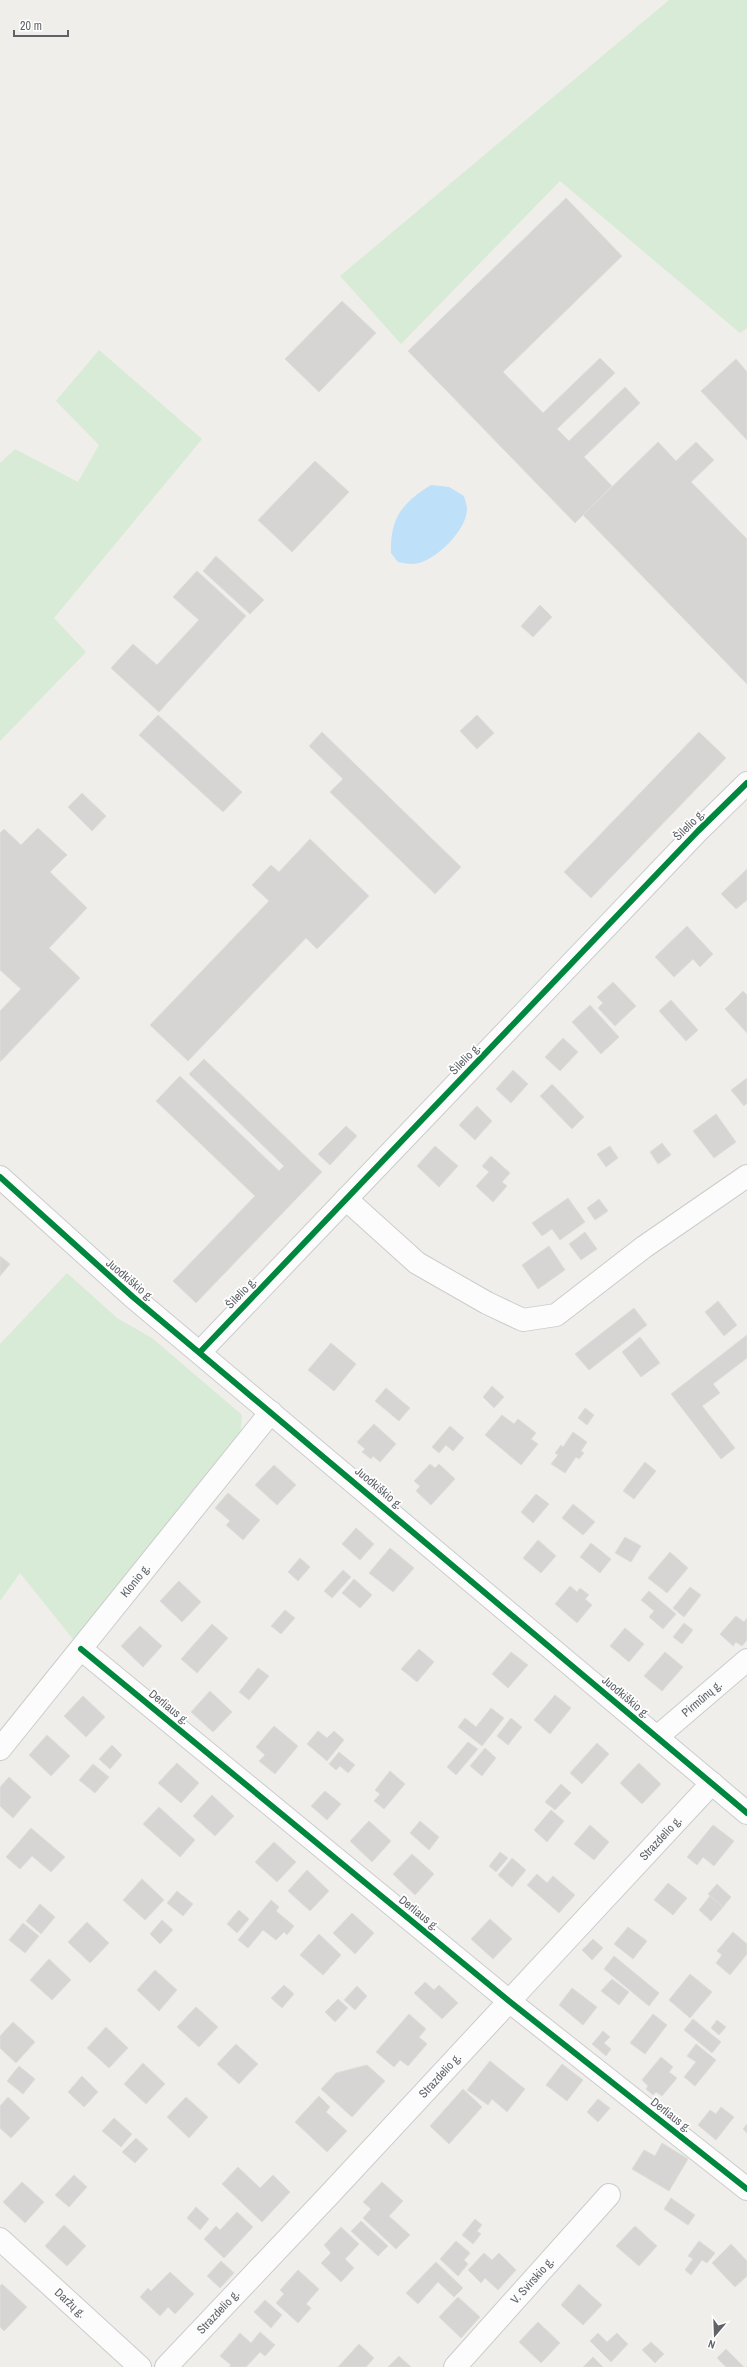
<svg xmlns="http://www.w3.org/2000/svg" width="747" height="2367" viewBox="0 0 747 2367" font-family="'Archivo Narrow',sans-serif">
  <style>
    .green { fill: #d8ebd6 }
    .water { fill: #bfe0f9 }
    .building { fill: #d6d5d3; stroke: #deddd9 }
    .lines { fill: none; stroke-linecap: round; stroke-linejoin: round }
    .minor-casing { stroke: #cbcccc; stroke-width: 24 }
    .minor { stroke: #fdfcfc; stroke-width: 22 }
    .cycleway-casing { stroke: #fff; stroke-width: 8 }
    .cycleway { stroke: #00873e; stroke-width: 6 }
    .labels { text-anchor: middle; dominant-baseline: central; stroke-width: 3.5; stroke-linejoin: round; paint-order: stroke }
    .street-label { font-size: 12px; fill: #5f6368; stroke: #fff }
  </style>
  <rect width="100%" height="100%" fill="#efeeea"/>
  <g class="green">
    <polygon points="669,0 747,0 747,328 740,333 560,181 401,344 340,276"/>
    <polygon points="99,350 202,439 54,618 86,652 0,741 0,463 15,449 78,482 99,445 56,401"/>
    <polygon points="67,1273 117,1318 152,1338 242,1415 240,1437 81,1649 20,1573 0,1601 0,1344"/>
  </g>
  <path class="water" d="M431,485L449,487L464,496C465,500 467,505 467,509C467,530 435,562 414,564C409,564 403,563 398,562L391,553C390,518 402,503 431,485Z"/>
  <g class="building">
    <polygon points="566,198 622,256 503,372 543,413 600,358 615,373 557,429 569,441 625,387 640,403 584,457 612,486 575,523 408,351"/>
    <polygon points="342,301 376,333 319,392 285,359"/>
    <polygon points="736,359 747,372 747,440 701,391"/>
    <polygon points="658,442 676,461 696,442 714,460 691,482 747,539 747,684 583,515"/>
    <polygon points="315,461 349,492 292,552 258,520"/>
    <polygon points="216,556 264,600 250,614 203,571"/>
    <polygon points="197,571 246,616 159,712 111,668 133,644 157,665 199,620 173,597"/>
    <polygon points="540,605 552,617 533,637 521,626"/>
    <polygon points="158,715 242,792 223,812 139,735"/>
    <polygon points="477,715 494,733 477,749 460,731"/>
    <polygon points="322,732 461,867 435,894 330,792 343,779 309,746"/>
    <polygon points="699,732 726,758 591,898 564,872"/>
    <polygon points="82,793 106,816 92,831 68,807"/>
    <polygon points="38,828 67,855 50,872 87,908 49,948 80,978 0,1062 0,1011 21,989 0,970 0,833 4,829 21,845"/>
    <polygon points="310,839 369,896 317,949 306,938 188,1061 150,1025 269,901 252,885 271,865 279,872"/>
    <polygon points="747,869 747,900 736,909 721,894"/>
    <polygon points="687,926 713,954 700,967 693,959 674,977 655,957"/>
    <polygon points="613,982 636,1006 615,1026 598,1008 603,1003 597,997"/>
    <polygon points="743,991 747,995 747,1033 725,1009"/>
    <polygon points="671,1000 698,1030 686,1041 659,1011"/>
    <polygon points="590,1005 619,1037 601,1054 572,1022"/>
    <polygon points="563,1038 578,1052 560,1071 545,1057"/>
    <polygon points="204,1059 322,1172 196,1303 173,1281 255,1196 156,1101 180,1076 279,1171 284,1166 189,1074"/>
    <polygon points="513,1070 528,1084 511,1103 496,1089"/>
    <polygon points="747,1078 747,1103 744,1106 731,1090"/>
    <polygon points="552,1084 584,1117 572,1129 540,1096"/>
    <polygon points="477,1106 492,1121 475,1140 459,1125"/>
    <polygon points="716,1114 736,1142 714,1158 693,1131"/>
    <polygon points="346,1126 357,1136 330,1165 318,1154"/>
    <polygon points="662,1143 671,1155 658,1164 650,1152"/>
    <polygon points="435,1146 458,1166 439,1187 417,1166"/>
    <polygon points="610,1146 618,1158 606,1167 597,1154"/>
    <polygon points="491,1156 510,1173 502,1182 507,1186 493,1202 476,1186 489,1172 482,1166"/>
    <polygon points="568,1198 585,1222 560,1240 552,1229 542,1236 532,1223"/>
    <polygon points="599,1199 608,1211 595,1220 587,1208"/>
    <polygon points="585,1232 597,1249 581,1260 569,1244"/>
    <polygon points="549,1246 565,1270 538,1289 522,1265"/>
    <polygon points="0,1256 10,1264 0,1276"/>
    <polygon points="718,1301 737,1325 724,1336 705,1312"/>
    <polygon points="634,1308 647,1325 589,1370 575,1354"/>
    <polygon points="747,1335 747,1358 713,1384 720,1393 702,1406 735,1448 721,1459 671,1394"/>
    <polygon points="640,1337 660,1363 641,1377 622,1352"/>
    <polygon points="331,1343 356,1364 334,1391 308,1370"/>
    <polygon points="492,1386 504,1397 494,1408 483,1397"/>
    <polygon points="386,1388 410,1408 399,1421 375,1401"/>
    <polygon points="585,1408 594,1415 587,1425 578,1418"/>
    <polygon points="502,1415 514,1424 518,1419 536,1433 531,1439 538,1444 521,1465 485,1435"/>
    <polygon points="374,1424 396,1444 380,1462 373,1456 371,1459 362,1452 365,1449 357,1442"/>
    <polygon points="450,1426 464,1438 453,1451 446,1445 439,1453 432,1447"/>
    <polygon points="573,1432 587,1442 581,1451 584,1453 579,1459 576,1457 565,1473 551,1464 558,1455 555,1453 561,1445 563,1447"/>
    <polygon points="645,1462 656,1471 634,1499 623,1491"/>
    <polygon points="430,1464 435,1468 439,1464 455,1479 431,1505 416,1491 420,1486 414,1481"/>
    <polygon points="274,1465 296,1485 277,1505 255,1485"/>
    <polygon points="228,1493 260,1520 243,1540 226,1525 230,1521 215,1508"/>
    <polygon points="536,1494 549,1504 533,1523 521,1512"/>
    <polygon points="573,1504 595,1522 583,1535 562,1518"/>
    <polygon points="356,1528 374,1544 360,1560 342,1544"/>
    <polygon points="625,1537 641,1546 631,1562 615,1553"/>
    <polygon points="538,1540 556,1556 541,1573 523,1558"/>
    <polygon points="591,1543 611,1559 600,1573 580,1557"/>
    <polygon points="390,1548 414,1568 393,1592 369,1573"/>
    <polygon points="670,1552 688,1568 667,1593 648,1578"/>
    <polygon points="300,1558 310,1567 298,1581 288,1572"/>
    <polygon points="343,1570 351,1577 332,1598 324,1591"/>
    <polygon points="354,1579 372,1595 360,1608 342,1593"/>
    <polygon points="179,1581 201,1602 182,1622 160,1601"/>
    <polygon points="570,1586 577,1592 580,1588 589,1595 585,1599 592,1605 577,1623 555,1604"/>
    <polygon points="690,1587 701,1595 684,1617 673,1608"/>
    <polygon points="649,1591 676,1614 663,1629 649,1617 654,1611 641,1600"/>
    <polygon points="285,1610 295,1618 281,1634 271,1626"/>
    <polygon points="736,1616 744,1622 747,1618 747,1640 742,1646 736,1642 733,1646 720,1634"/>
    <polygon points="684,1623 693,1630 682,1644 673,1637"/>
    <polygon points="212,1624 228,1638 197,1673 181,1659"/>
    <polygon points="140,1626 162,1646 143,1667 121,1646"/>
    <polygon points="625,1628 644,1644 629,1662 610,1646"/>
    <polygon points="419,1649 434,1662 417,1682 401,1669"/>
    <polygon points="511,1652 528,1665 508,1688 492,1674"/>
    <polygon points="665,1652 683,1667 662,1691 644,1676"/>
    <polygon points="258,1668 269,1676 249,1700 239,1692"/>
    <polygon points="210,1691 232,1712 213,1732 191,1712"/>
    <polygon points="555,1695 571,1708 550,1734 534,1720"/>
    <polygon points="83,1696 105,1717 86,1737 64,1716"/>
    <polygon points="491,1708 504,1718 482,1746 458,1727 465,1718 476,1727"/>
    <polygon points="511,1718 522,1727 508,1745 497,1736"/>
    <polygon points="274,1726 298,1746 275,1774 259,1761 265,1755 256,1747"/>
    <polygon points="318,1731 327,1738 334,1731 344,1740 327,1761 307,1744"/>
    <polygon points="47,1735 70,1756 51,1776 29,1755"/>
    <polygon points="468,1742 478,1749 456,1775 447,1767"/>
    <polygon points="597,1743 609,1754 582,1784 570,1773"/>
    <polygon points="112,1745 122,1755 110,1769 99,1759"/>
    <polygon points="485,1748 496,1758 482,1776 470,1766"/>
    <polygon points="339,1752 355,1765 348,1773 340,1766 336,1770 329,1764"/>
    <polygon points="177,1763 199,1783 181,1803 158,1783"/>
    <polygon points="639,1763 661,1784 642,1804 620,1783"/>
    <polygon points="93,1764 109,1777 95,1793 79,1780"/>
    <polygon points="390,1771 405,1784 384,1809 374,1801 380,1794 375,1790"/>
    <polygon points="9,1777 31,1797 13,1818 0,1806 0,1787"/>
    <polygon points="561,1784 571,1793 555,1810 545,1802"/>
    <polygon points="325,1791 341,1804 327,1820 311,1806"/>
    <polygon points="212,1795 234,1816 215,1836 193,1816"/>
    <polygon points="159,1807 195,1840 180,1857 143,1824"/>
    <polygon points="551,1810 564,1821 547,1842 534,1830"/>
    <polygon points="369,1821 391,1841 372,1862 350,1841"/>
    <polygon points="420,1821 439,1837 429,1850 410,1833"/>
    <polygon points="590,1825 609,1842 594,1860 574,1844"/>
    <polygon points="713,1825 734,1841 714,1866 703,1857 697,1865 687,1857"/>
    <polygon points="31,1828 65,1857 51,1872 32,1856 20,1869 6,1857"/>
    <polygon points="274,1842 296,1862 277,1882 255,1862"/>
    <polygon points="500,1852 508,1858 496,1872 489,1866"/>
    <polygon points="412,1854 434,1874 415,1895 393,1874"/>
    <polygon points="512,1858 526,1870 512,1887 498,1875"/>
    <polygon points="307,1870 329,1891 310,1911 288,1891"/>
    <polygon points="537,1874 547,1883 553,1876 575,1895 559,1913 527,1885"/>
    <polygon points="142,1879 164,1900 145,1920 123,1900"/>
    <polygon points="668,1883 687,1898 673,1915 654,1900"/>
    <polygon points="717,1884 731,1897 723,1907 708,1894"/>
    <polygon points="177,1891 193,1904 183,1916 167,1903"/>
    <polygon points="710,1896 723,1907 711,1921 699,1910"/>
    <polygon points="271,1900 279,1907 276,1911 294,1926 287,1935 284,1932 276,1940 263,1930 248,1948 238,1940"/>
    <polygon points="40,1904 55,1917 41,1934 26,1921"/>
    <polygon points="239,1910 249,1919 237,1933 227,1924"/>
    <polygon points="352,1913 374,1933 355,1954 333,1933"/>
    <polygon points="490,1919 512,1939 493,1959 471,1939"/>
    <polygon points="162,1920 173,1930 160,1944 150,1934"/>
    <polygon points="87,1922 109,1943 90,1963 68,1942"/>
    <polygon points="23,1923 39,1936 25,1953 9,1940"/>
    <polygon points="628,1927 647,1941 633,1959 614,1944"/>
    <polygon points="733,1932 747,1944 747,1954 730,1975 716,1963 722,1955 717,1951"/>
    <polygon points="319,1934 341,1955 323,1975 300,1955"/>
    <polygon points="593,1939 603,1948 592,1960 582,1950"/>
    <polygon points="614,1956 659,1993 649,2006 604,1969"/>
    <polygon points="49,1959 71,1980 52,2000 30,1980"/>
    <polygon points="155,1970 177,1990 159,2011 137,1990"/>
    <polygon points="690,1974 712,1992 690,2018 669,2000"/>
    <polygon points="612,1979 629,1992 619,2005 601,1991"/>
    <polygon points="425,1982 434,1990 439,1985 458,2003 442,2019 414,1993"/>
    <polygon points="284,1985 294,1994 282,2008 271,1998"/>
    <polygon points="357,1986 367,1996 355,2010 344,2000"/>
    <polygon points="572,1988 597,2007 583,2025 559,2005"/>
    <polygon points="338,1999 348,2008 335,2022 325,2012"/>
    <polygon points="196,2007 218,2027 199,2047 177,2027"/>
    <polygon points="409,2014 426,2029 419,2037 427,2044 408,2066 400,2060 394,2067 376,2052"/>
    <polygon points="653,2014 667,2025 645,2054 630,2043"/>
    <polygon points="693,2019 721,2042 712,2053 684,2030"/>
    <polygon points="717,2020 726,2027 719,2035 711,2028"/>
    <polygon points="13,2022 35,2042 16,2063 0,2048 0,2036"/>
    <polygon points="106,2027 128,2048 109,2068 87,2048"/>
    <polygon points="603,2031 610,2037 604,2043 611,2049 606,2056 592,2044"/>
    <polygon points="236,2044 258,2064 239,2084 217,2064"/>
    <polygon points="696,2044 716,2060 695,2086 684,2077 696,2062 687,2056"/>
    <polygon points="661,2057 673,2067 669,2072 677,2078 662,2096 656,2092 653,2095 646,2089 648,2086 642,2080"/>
    <polygon points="490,2061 525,2089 507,2112 492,2099 488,2105 467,2090"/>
    <polygon points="143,2063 165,2084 146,2104 124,2084"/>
    <polygon points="562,2064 583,2080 567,2101 546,2085"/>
    <polygon points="367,2065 385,2081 352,2117 321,2089 336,2073"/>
    <polygon points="19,2066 35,2079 23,2094 7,2081"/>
    <polygon points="82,2076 98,2092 84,2107 68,2092"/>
    <polygon points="463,2089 482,2107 449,2144 430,2126"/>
    <polygon points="319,2096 330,2107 326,2112 347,2131 327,2152 295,2122"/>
    <polygon points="8,2097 30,2118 11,2138 0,2128 0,2106"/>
    <polygon points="186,2097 208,2117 189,2138 167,2117"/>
    <polygon points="598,2099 610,2108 598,2122 587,2112"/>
    <polygon points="721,2107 734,2117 716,2140 698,2125 710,2110 716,2114"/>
    <polygon points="114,2118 132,2134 121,2147 102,2131"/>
    <polygon points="747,2124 747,2133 743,2129"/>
    <polygon points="136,2138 148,2149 135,2163 122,2152"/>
    <polygon points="662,2143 688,2159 669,2191 632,2169 644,2150 655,2156"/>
    <polygon points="238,2167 260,2188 273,2175 290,2192 262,2222 222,2184"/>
    <polygon points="74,2175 87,2187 69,2207 55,2195"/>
    <polygon points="22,2182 44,2202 25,2223 3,2202"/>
    <polygon points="382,2182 403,2201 389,2216 410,2235 396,2249 363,2218 371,2209 363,2202"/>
    <polygon points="671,2198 695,2215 688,2225 664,2209"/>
    <polygon points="196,2207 209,2219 200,2230 187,2218"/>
    <polygon points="237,2212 253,2227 224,2258 204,2239 216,2226 220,2230"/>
    <polygon points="475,2219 482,2225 477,2231 481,2234 473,2244 462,2235"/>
    <polygon points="361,2221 388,2246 378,2256 351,2231"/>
    <polygon points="64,2225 86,2246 67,2266 45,2246"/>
    <polygon points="635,2226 657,2246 639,2266 616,2246"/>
    <polygon points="341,2227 359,2244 345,2259 354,2268 341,2282 321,2263 331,2253 324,2245"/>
    <polygon points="456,2241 470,2253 464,2260 468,2264 458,2276 440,2259"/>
    <polygon points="699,2241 715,2253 707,2263 702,2260 691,2275 685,2270 693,2259 688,2256"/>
    <polygon points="731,2244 747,2261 747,2276 735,2287 712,2263"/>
    <polygon points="484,2253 492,2260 499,2253 516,2270 498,2290 485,2278 481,2283 468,2270"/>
    <polygon points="221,2261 234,2273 220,2288 207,2276"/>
    <polygon points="436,2262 463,2288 454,2297 438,2282 418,2304 406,2293"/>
    <polygon points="298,2270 319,2289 306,2304 311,2308 298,2323 276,2303 284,2294 280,2290"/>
    <polygon points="170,2272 194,2294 175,2314 168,2307 160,2316 140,2297 148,2288 151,2291"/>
    <polygon points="2,2284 27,2307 4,2331 0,2327 0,2286"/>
    <polygon points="579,2284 602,2305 583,2325 561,2305"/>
    <polygon points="458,2297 480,2317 461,2338 439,2317"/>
    <polygon points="265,2300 282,2315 271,2328 254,2312"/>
    <polygon points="538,2322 560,2343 541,2363 519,2342"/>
    <polygon points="260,2332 275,2345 265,2356 260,2352 246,2367 229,2367 231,2365 220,2356 240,2333 251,2343"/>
    <polygon points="598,2333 607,2342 617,2333 628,2344 611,2362 590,2341"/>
    <polygon points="651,2342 664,2354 655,2363 642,2350"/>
    <polygon points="359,2344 374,2358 366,2367 338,2367"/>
    <polygon points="726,2349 744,2367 726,2367 717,2358"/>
    <polygon points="399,2356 411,2367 388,2367"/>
    <polygon points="593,2357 603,2367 583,2367"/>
  </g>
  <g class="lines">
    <g class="minor-casing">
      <g id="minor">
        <polyline points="0,1177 133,1297 747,1813"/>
        <polyline points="346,1199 417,1263 487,1303 523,1320 556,1315 644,1247 747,1176"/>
        <polyline points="200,1352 698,831 747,783"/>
        <polyline points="81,1649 509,2001 747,2189"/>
        <path id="s1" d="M657,1737L747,1660"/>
        <path id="s2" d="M0,1749L271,1412"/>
        <path id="s3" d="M0,2239L140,2367"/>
        <path id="s4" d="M166,2367L330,2194L712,1783"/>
        <path id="s5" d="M455,2367L609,2195"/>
      </g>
    </g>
    <use href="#minor" class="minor"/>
    <g class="cycleway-casing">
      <g id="cycleway">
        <polyline points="0,1177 133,1297 747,1813"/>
        <polyline points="200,1352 698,831 747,783"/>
        <polyline points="81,1649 509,2001 747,2189"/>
      </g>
    </g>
    <use href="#cycleway" class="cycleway"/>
  </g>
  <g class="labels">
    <g class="street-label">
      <text transform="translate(689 825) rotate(-45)">Šilelio g.</text>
      <text transform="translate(465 1059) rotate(-46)">Šilelio g.</text>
      <text transform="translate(130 1280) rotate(40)">Juodkiškio g.</text>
      <text transform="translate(241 1293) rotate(-46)">Šilelio g.</text>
      <text transform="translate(379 1488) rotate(40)">Juodkiškio g.</text>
      <text stroke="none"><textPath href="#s2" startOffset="216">Klonio g.</textPath></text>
      <text transform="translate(626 1697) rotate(40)">Juodkiškio g.</text>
      <text stroke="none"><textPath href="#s1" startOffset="59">Pirmūnų g.</textPath></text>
      <text transform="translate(169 1707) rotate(39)">Derliaus g.</text>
      <text stroke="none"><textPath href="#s4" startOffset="724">Strazdelio g.</textPath></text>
      <text transform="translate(419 1913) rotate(39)">Derliaus g.</text>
      <text stroke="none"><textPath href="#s4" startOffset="400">Strazdelio g.</textPath></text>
      <text transform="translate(671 2115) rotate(38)">Derliaus g.</text>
      <text stroke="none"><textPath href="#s5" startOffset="116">V. Svirskio g.</textPath></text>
      <text stroke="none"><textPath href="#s3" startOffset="95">Daržų g.</textPath></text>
      <text stroke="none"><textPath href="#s4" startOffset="76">Strazdelio g.</textPath></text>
    </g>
  </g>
  <g transform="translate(715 2335) rotate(199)" stroke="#ffffff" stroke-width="3" paint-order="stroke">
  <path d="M0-3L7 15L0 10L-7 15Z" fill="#5f6368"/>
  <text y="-6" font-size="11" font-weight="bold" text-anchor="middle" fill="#5f6368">N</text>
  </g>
  <path d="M14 30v6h54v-6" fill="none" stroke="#5f6368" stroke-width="2"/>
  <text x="20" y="30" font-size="12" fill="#5f6368" stroke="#ffffff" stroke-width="3" paint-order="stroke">20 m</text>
</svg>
